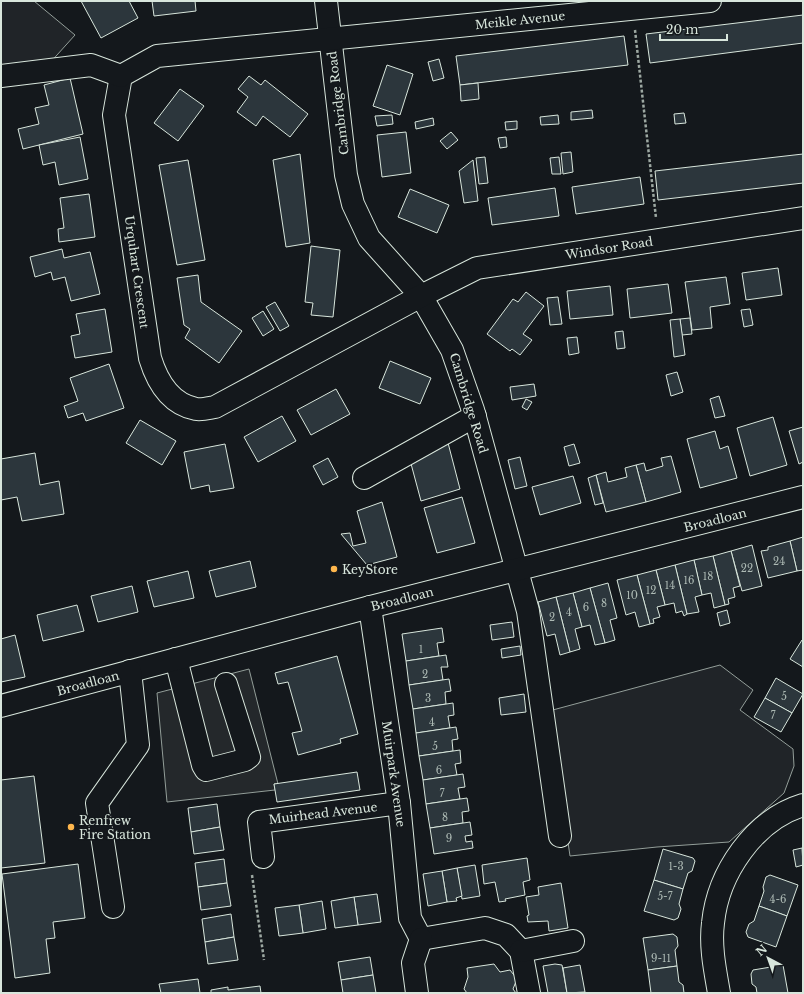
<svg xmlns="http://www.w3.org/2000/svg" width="804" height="994" viewBox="0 0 804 994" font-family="'Libre Baskerville',serif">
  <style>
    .green { fill: #202428; stroke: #939e99 }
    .parking { fill: #24282b; stroke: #939e99 }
    .building { fill: #2c363c; stroke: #d8e6dc }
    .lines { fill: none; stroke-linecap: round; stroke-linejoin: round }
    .minor-casing { stroke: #d8e6dc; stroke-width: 24 }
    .path { stroke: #9da8a2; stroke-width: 2.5; stroke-dasharray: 3 2; stroke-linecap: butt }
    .minor { stroke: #14181c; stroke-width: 22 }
    .poi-dot { fill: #ffb74d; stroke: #14181c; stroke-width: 1.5 }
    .labels { text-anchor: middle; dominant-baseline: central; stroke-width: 3; stroke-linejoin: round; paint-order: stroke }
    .number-label { font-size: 10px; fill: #adbab4 }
    .street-label { font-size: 12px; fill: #d8e6dc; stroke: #14181c }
    .poi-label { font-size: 12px; fill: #d8e6dc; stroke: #14181c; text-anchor: start }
  </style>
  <rect width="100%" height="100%" fill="#14181c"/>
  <g class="green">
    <polygon points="1,1 34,1 75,35 48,65 1,70"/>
    <polygon points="720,665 753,690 740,710 793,749 794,766 784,793 729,842 657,847 570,856 549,711"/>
  </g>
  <polygon class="parking" points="249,669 278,784 274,784 275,790 167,802 157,693"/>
  <g class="building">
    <polygon points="81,1 129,1 138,18 101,38"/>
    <polygon points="152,1 195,1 196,11 154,16"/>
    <polygon points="803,15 803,43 650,63 646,34"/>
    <polygon points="624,36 628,65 460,85 456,56"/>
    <polygon points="439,59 444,78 433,81 428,62"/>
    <polygon points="387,65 413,74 400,115 373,106"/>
    <polygon points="249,76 261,85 265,80 308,114 290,137 263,116 256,126 237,112 248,97 238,89"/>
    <polygon points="70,78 83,134 23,149 18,129 39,124 35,108 49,105 44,85"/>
    <polygon points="478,83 479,99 461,101 460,85"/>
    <polygon points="180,89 204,106 178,141 154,123"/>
    <polygon points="592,110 593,118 571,120 571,112"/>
    <polygon points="684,113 686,123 675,124 674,114"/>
    <polygon points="392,115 393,124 377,126 375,116"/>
    <polygon points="558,115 559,124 541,125 540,117"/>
    <polygon points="433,118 434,125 416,129 415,122"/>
    <polygon points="517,121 517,129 506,130 505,122"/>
    <polygon points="406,132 411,173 382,177 377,135"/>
    <polygon points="451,132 458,140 447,149 440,141"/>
    <polygon points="80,137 88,179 59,185 55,162 43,165 39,145"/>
    <polygon points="506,137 507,147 500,148 498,138"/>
    <polygon points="571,152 573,172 563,174 561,153"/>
    <polygon points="300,154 310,243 286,247 273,160"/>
    <polygon points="803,154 803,183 658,200 655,171"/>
    <polygon points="485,157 488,183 479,184 476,158"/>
    <polygon points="559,157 561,174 552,174 550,158"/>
    <polygon points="188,160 205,260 177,265 159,165"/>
    <polygon points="473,160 478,201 464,203 459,171"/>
    <polygon points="640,177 644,204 576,214 572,187"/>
    <polygon points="555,188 559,216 492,225 488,198"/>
    <polygon points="410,189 449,205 437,233 398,217"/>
    <polygon points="89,194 95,237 59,242 58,229 64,228 60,198"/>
    <polygon points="311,246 340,250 333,317 311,315 313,303 305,302"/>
    <polygon points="62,249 64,258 90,252 100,294 71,301 65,277 53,280 51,272 35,277 30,257"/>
    <polygon points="778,268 782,295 746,300 742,273"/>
    <polygon points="198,275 201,302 242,331 219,363 185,338 190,329 184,325 177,278"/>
    <polygon points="726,277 730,304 710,307 712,328 692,330 685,282"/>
    <polygon points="668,284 672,313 630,318 627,289"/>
    <polygon points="610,286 613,315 570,319 567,291"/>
    <polygon points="526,292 544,306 523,334 532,340 520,355 512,349 510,351 487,334 513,299 518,302"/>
    <polygon points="558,297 562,324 550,325 547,298"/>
    <polygon points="275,302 289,326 280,331 266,307"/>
    <polygon points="105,309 112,352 75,358 71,336 80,334 76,314"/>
    <polygon points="750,309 753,325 744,327 741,310"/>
    <polygon points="263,311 274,329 263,336 252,318"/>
    <polygon points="690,318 692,334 682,335 680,319"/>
    <polygon points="680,319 685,355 674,357 670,320"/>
    <polygon points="623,331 625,348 617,349 615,332"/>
    <polygon points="577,337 579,353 569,355 567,338"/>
    <polygon points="390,361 431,378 420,404 379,388"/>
    <polygon points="109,364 124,408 86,421 83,413 68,418 64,406 78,401 70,378"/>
    <polygon points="677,372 683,392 671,396 666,375"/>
    <polygon points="534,384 536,396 512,400 510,387"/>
    <polygon points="336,389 350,414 311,435 297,410"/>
    <polygon points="719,396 725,416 715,418 710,399"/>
    <polygon points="526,399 532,402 527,410 522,407"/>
    <polygon points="282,416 296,441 258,462 244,437"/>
    <polygon points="773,417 787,465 750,476 737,428"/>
    <polygon points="140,420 176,441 162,465 126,443"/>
    <polygon points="803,427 803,462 799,464 789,431"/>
    <polygon points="715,431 720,449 728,446 737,478 700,488 687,439"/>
    <polygon points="447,439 460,489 421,501 410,460"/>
    <polygon points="225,444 234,488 210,492 209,485 191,489 184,452"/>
    <polygon points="574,444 580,463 569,466 564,447"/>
    <polygon points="35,453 40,485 59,481 64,514 22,521 17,497 1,500 1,459"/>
    <polygon points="671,456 681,492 646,502 636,465 644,463 646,471 663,466 661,458"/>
    <polygon points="520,457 527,486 515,489 508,460"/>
    <polygon points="328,458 338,477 323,485 313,466"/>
    <polygon points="636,465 646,502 606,512 596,475 606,472 608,482 627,477 625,468"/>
    <polygon points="596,475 603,503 595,505 588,478"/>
    <polygon points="573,476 581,503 540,515 532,487"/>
    <polygon points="462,497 475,543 437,553 424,508"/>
    <polygon points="382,502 397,557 367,565 341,534 350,533 353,546 366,543 357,511"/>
    <polygon points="803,537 803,570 797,571 790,541"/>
    <polygon points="790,541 797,571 768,578 761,551 768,550 768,547"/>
    <polygon points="752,545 762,586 742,591 731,551"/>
    <polygon points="731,551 740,586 733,588 735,597 728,599 729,604 725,605 713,556"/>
    <polygon points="713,556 725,605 714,608 711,593 702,595 694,560"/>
    <polygon points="694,560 702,595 695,597 699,612 687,614 675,565"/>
    <polygon points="250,561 256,587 216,597 209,571"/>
    <polygon points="675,565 687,614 684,616 682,611 676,613 674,603 665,605 656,570"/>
    <polygon points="656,570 665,605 657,607 660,617 653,619 654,623 650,624 637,575"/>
    <polygon points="188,571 194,598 154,607 147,581"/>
    <polygon points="637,575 650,624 639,627 635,612 626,615 617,580"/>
    <polygon points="608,583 617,618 610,620 615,640 605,643 590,588"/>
    <polygon points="132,586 138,612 98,622 91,596"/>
    <polygon points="590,588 605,643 595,645 590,625 582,627 573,593"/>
    <polygon points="573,593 582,627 575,629 580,649 570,652 556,597"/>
    <polygon points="556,597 570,652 560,655 555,634 547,636 538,602"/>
    <polygon points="77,605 84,631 43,641 37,615"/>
    <polygon points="727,610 730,623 720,626 717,613"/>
    <polygon points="512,622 514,637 492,640 490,625"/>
    <polygon points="442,628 444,642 437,643 439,656 406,661 402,634"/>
    <polygon points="15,635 25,677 1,682 1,639"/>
    <polygon points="802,640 803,641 803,667 790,659"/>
    <polygon points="520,646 521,655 502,658 501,649"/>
    <polygon points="446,655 448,667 441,667 443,680 409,685 406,661"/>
    <polygon points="337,656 358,734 340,739 341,743 298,755 292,733 302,731 288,682 278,684 275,673"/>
    <polygon points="776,678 803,694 792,713 765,698"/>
    <polygon points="449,679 451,691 445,692 446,704 413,709 409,685"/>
    <polygon points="524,694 526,712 501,715 499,698"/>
    <polygon points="765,698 792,713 781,732 754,717"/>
    <polygon points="453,703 454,715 448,716 450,728 416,733 413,709"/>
    <polygon points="456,727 458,739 452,740 453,751 419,756 416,733"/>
    <polygon points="460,750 461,763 455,764 457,775 423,780 419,756"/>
    <polygon points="357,772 360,790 277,802 274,784"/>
    <polygon points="463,774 465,787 458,788 460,799 426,804 423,780"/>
    <polygon points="34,776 45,863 1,868 1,780"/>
    <polygon points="467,798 469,811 462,812 463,823 430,828 426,804"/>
    <polygon points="217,804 220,827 191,832 188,808"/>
    <polygon points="470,822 472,835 465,836 466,842 472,841 473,848 434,854 430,828"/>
    <polygon points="220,827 224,850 194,854 191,832"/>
    <polygon points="802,848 803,865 796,867 793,850"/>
    <polygon points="663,849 693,858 695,861 692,871 688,873 683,889 654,880"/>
    <polygon points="527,858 530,880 523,882 525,895 505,899 506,901 499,902 495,882 484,884 482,865"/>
    <polygon points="224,859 227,883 198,887 195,863"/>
    <polygon points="78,864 85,918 53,922 55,938 46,939 50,973 15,978 2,874"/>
    <polygon points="475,865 480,896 462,899 457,868"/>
    <polygon points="457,868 462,896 456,898 457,901 447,902 442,871"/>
    <polygon points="442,871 447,902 428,906 423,874"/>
    <polygon points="770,875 798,885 787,916 759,906 764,891 763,887 766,877"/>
    <polygon points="654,880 683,889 679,904 681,909 678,918 674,920 644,911"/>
    <polygon points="227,883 231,906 201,910 198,887"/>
    <polygon points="561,883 568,928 549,931 548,921 528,922 527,916 529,915 526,897 539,895 538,887"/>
    <polygon points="377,894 381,922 358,925 354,897"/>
    <polygon points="354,897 358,925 335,928 331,901"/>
    <polygon points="322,901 326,929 303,933 299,905"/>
    <polygon points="299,905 303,933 279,936 275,908"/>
    <polygon points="759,906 787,916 776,947 748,937 746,932 749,924 754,921"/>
    <polygon points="231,914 234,937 205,942 202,919"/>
    <polygon points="673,934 677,937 678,946 675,950 677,966 648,970 643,938"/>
    <polygon points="234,937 238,960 208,964 205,942"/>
    <polygon points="370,957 373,975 341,980 338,962"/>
    <polygon points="494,964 500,972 510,970 517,979 513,989 516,993 467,993 464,989 468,977 467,968"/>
    <polygon points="555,964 562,965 567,993 548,993 543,966"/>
    <polygon points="580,965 585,992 567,993 563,968"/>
    <polygon points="783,965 788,993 757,993 756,987 752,984 751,974 753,970"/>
    <polygon points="677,966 679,982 683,985 684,993 651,993 648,970"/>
    <polygon points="373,975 376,993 343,993 341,980"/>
    <polygon points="198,979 200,993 161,993 159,984"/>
    <polygon points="260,986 261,993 211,993 211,990 228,987 228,990"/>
  </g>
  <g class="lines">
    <g class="minor-casing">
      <g id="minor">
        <polyline points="326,1 346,175 353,204 369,238 421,296 452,350 473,410 528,611 560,836"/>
        <path d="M710,1L157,56L121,76L114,115L150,358C157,381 170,404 196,409C202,410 209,408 215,407L421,296L477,268L803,218"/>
        <polyline points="1,76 91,65 121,76"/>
        <polyline points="364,478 475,416"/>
        <polyline points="370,607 399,803 410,918 421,939"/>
        <polyline points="176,659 203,765 206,770 245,760 249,757 226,684"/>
        <polyline points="1,706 370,607 803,497"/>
        <polyline points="263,857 259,822 399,803"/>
        <polyline points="113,907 97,803 138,745 130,671"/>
        <polyline points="421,939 485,928 506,935 521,951 529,993"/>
        <polyline points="521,951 573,941"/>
        <polyline points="417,993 413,963 421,939"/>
        <path d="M719,993C715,970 710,946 713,923C718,873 754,820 803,805"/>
      </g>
    </g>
    <g class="path">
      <polyline points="635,30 656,218"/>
      <polyline points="252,875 264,960"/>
    </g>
    <use href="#minor" class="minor"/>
  </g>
  <g class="poi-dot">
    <circle cx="334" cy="569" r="4"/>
    <circle cx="71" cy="827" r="4"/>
  </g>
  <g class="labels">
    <g class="number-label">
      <text x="779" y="561">24</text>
      <text x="747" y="568">22</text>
      <text x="708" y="576">18</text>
      <text x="689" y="580">16</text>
      <text x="670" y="585">14</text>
      <text x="651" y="590">12</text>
      <text x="632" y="595">10</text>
      <text x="604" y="603">8</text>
      <text x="586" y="607">6</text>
      <text x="569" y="612">4</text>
      <text x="552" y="617">2</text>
      <text x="421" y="649">1</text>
      <text x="425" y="674">2</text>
      <text x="784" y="696">5</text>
      <text x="428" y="698">3</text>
      <text x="773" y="715">7</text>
      <text x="432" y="722">4</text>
      <text x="435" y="746">5</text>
      <text x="439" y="770">6</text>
      <text x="442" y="793">7</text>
      <text x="445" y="817">8</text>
      <text x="449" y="838">9</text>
      <text x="676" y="866">1-3</text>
      <text x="665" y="896">5-7</text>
      <text x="778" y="899">4-6</text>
      <text x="661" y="958">9-11</text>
    </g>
    <g class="street-label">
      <text transform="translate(520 20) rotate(-6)">Meikle Avenue</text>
      <text transform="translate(338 103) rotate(-97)">Cambridge Road</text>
      <text transform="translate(609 248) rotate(-9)">Windsor Road</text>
      <text transform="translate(137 272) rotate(82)">Urquhart Crescent</text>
      <text transform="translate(469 403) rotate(73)">Cambridge Road</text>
      <text transform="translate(715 520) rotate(-14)">Broadloan</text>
      <text transform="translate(402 599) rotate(-14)">Broadloan</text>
      <text transform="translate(88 683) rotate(-15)">Broadloan</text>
      <text transform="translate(394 774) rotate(82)">Muirpark Avenue</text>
      <text transform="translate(323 813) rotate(-7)">Muirhead Avenue</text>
    </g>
    <g class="poi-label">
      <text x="342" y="569">KeyStore</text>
      <text x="79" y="820">Renfrew<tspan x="79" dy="14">Fire Station</tspan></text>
    </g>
  </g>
  <rect width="804" height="994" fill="none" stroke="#d8e6dc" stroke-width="4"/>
  <g transform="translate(768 958) rotate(319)" stroke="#14181c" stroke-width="3" paint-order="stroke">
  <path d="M0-3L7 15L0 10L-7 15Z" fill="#d8e6dc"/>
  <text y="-6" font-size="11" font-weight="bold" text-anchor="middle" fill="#d8e6dc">N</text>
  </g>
  <path d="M660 34v6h67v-6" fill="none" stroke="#d8e6dc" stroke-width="2"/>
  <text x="666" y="34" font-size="12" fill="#d8e6dc" stroke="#14181c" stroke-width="3" paint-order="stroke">20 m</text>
</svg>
